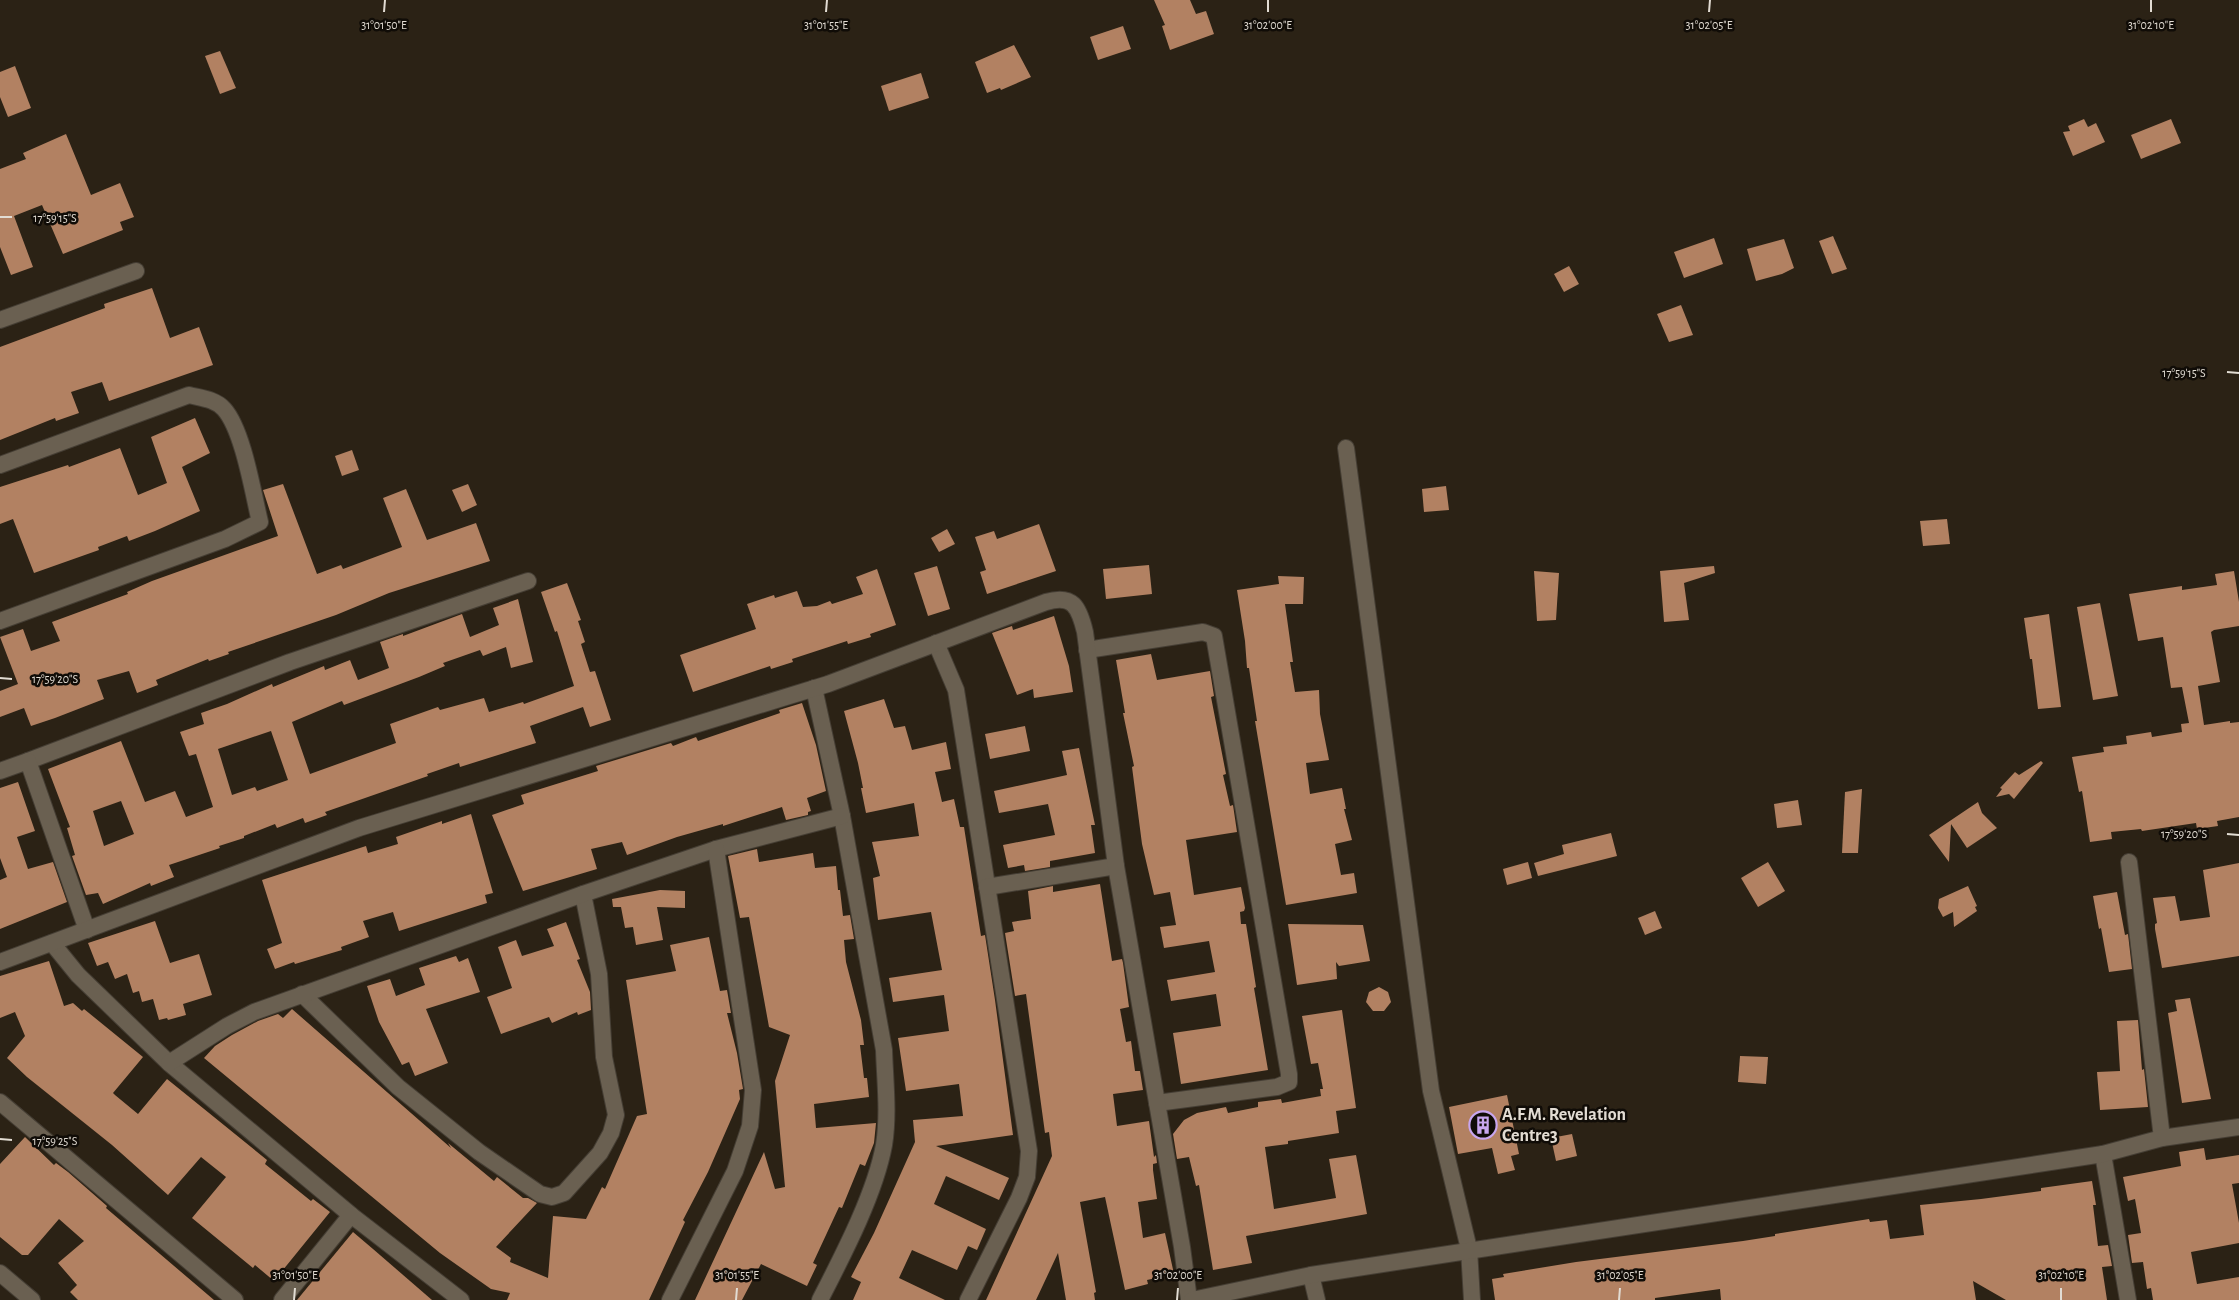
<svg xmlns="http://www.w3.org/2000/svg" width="2239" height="1300" viewBox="0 0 2239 1300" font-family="'Alegreya Sans',sans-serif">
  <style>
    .building { fill: #b28162; fill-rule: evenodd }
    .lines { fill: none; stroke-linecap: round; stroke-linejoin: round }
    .minor-casing { stroke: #453e34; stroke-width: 18 }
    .minor { stroke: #6a6051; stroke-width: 16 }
    .ticks { fill: none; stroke: #e2dcd3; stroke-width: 2 }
    .labels { text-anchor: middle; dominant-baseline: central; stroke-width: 5; stroke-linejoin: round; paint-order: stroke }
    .poi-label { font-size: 18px; font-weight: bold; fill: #e2dcd3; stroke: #100c07; text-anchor: start }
    .ticks-label { font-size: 12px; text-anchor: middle; fill: #e2dcd3; stroke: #100c07; stroke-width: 5; stroke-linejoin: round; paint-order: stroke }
  </style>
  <rect width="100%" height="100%" fill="#2b2215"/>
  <g class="building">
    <polygon points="1154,0 1190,0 1196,14 1206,11 1214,34 1170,50 1162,26 1165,25"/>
    <polygon points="1123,26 1131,49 1098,60 1090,37"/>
    <polygon points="1014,45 1031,77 1001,90 1000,88 987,93 975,62"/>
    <polygon points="220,51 236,88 220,94 205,56"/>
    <polygon points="15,66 31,108 8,117 0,97 0,72"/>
    <polygon points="921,73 929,98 889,111 881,86"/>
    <polygon points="2084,119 2088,127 2096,123 2105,142 2073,156 2063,132 2070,131 2068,126"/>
    <polygon points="2171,119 2181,143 2141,159 2131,135"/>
    <polygon points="66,134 91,195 120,183 134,217 120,222 123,230 63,254 42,205 14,216 33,267 11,275 0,247 0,169 26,159 23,153"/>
    <polygon points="1833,236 1847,269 1832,274 1819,241"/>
    <polygon points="1714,238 1723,264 1684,278 1674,252"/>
    <polygon points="1784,239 1794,268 1782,274 1756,281 1747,249"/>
    <polygon points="1569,266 1579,284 1564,292 1554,274"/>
    <polygon points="152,288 170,338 199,327 213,365 109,401 102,382 71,392 79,413 56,421 55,418 0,440 0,347 105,308 104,304"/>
    <polygon points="1681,305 1693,335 1669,342 1657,314"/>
    <polygon points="195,418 210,453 182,467 200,511 155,531 129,541 127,536 98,547 99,550 34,573 13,519 0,524 0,487 68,465 69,467 120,448 138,495 167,483 151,437"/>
    <polygon points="352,450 359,470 342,476 335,456"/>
    <polygon points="283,484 317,574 341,565 343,569 402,547 383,498 406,489 427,540 476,523 490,561 389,593 336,615 228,652 229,654 209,661 208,659 156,680 158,685 137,693 129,671 97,680 104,699 55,718 31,726 24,708 0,717 0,691 18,684 0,637 23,629 31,651 60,641 52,622 128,594 127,592 152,581 278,536 263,490"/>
    <polygon points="468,484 477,505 462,512 452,490"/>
    <polygon points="1446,486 1449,510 1424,512 1422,489"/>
    <polygon points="1947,519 1950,544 1923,546 1920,521"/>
    <polygon points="1039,524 1056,571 987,594 980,572 986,570 975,537 994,531 997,539"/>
    <polygon points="947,529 955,544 939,552 931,538"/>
    <polygon points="1149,565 1152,594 1106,599 1103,569"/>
    <polygon points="937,566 950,609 928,616 914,573"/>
    <polygon points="1714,566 1715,573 1684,583 1689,620 1664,622 1660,571"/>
    <polygon points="877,569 896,625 870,634 871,637 848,644 847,641 792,659 793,662 771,669 770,666 693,692 680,655 756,629 747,604 774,595 775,598 797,591 803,607 817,606 830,601 832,604 863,594 856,577"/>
    <polygon points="1534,571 1559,573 1556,620 1537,621"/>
    <polygon points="2234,571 2239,602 2239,626 2214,630 2211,632 2220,682 2198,686 2204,725 2230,721 2230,723 2239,722 2239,817 2217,821 2218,826 2197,829 2196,823 2142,831 2141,829 2111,832 2112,839 2090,842 2082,791 2079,792 2072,757 2104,752 2103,747 2127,744 2126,736 2151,732 2152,737 2182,732 2181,724 2189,723 2182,687 2171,688 2163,637 2138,641 2129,594 2182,586 2182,590 2217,585 2215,574"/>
    <polygon points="1278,576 1304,577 1303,604 1285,604 1293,662 1290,662 1295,692 1319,690 1320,714 1329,760 1306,763 1310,794 1342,788 1346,809 1344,809 1352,840 1335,844 1341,875 1354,873 1357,893 1286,905 1255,721 1257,721 1249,668 1247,668 1245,641 1237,590 1279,584"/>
    <path d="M567,583L581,620L578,621L585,642L581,644L590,672L595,671L611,720L590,727L583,707L530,726L536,743L460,767L459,763L427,774L428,776L325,812L327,815L305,823L303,818L277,828L275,824L244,836V838L219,846L220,848L169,865L174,877L151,886L150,883L103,904L98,893L86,895L72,856L75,855L67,828L70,827L48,769L121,741L145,802L175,791L186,817L213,807L196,754L189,756L180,732L204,724L201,713L227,704L272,684L273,687L324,666L325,670L350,660L358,680L389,668L380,642L403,634V636L462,614L470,637L499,625L493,608L518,599L533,662L511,668L506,647L483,656L480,650L443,663L445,666L419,677L344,705L342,701L292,722L310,774L396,743L390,724L438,707L440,710L484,698L489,712L523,702L524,704L574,686L557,631L555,632L541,592ZM271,731L288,780L257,791L255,787L232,795L218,749ZM121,801L134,834L104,846L93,811Z"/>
    <polygon points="2100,603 2118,696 2093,700 2077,607"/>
    <polygon points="2049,614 2061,707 2038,709 2032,659 2030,659 2024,618"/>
    <polygon points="1054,616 1069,666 1073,692 1034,698 1033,689 1017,695 992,633 1012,626 1013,630"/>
    <polygon points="1151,654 1157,680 1210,671 1214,696 1211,697 1226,774 1223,775 1230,806 1233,805 1237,832 1186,840 1194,895 1241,887 1245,908 1244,911 1240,912 1241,924 1246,924 1256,987 1254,988 1268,1070 1181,1084 1173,1033 1221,1026 1216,994 1171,1001 1167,980 1215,972 1209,941 1164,948 1160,927 1176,925 1170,892 1154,895 1142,844 1132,767 1134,766 1123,713 1125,713 1116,660"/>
    <polygon points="884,699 894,728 905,726 912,750 946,742 951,769 935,772 942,802 954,799 960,827 964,827 981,936 985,935 995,1000 1013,1135 936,1146 1009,1178 999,1200 946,1176 934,1204 986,1229 977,1250 968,1246 957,1270 912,1250 899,1278 945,1300 853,1300 861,1282 851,1277 874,1233 915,1142 913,1120 963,1116 959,1084 906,1091 898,1038 949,1031 944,995 893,1002 889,978 942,970 931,912 878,920 873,878 880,876 872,842 919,836 914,803 866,813 861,788 863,788 858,763 844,711"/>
    <polygon points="802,703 816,745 826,791 807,798 811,811 808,812 808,815 786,820 782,807 723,826 723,824 677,837 627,855 622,842 591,849 597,869 523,891 492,815 524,804 521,795 598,771 596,766 671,743 673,746 696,737 698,741 780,713 779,710"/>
    <polygon points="1025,726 1030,751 990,759 985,734"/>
    <polygon points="1079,748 1095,825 1091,825 1095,853 1050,861 1050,867 1025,871 1024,865 1008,868 1003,845 1055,835 1048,804 999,813 994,791 1067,775 1062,751"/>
    <polygon points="2041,761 2043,763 2014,799 2009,794 1996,797 2002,789 2000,788 2015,772 2019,775"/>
    <polygon points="18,782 35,831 17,837 28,869 53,862 67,902 0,929 0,880 7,877 0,858 0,788"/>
    <polygon points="1862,789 1858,853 1842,853 1845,792"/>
    <polygon points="1798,800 1802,825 1777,828 1774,804"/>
    <polygon points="1978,802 1982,813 1997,828 1967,848 1951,824 1949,862 1929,835"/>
    <polygon points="471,814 493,893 485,895 487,903 399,931 393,912 363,921 369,937 341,947 342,950 295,964 294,962 275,969 267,949 282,943 262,880 366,846 368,853 398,844 396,837 442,821 442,824"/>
    <polygon points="1611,833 1617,856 1538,876 1534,863 1564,854 1562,845"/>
    <polygon points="757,849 759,862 813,853 815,868 836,866 838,890 840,890 843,916 850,915 854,939 844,940 846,962 861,1020 864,1045 860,1045 864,1078 867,1078 869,1097 814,1104 816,1128 876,1123 874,1143 865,1166 860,1164 842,1208 839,1207 813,1263 817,1265 807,1286 761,1264 742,1300 695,1300 764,1152 775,1189 785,1187 775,1081 790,1035 769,1027 749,917 740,918 728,856"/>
    <polygon points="1528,862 1532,878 1507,885 1503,869"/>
    <polygon points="1768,862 1785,891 1758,907 1741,878"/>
    <polygon points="2239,863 2239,956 2162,968 2155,929 2155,924 2157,923 2153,898 2175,896 2180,921 2210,917 2203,870"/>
    <polygon points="1100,884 1112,961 1122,959 1123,963 1129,1007 1120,1009 1126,1042 1131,1041 1135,1071 1140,1071 1143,1090 1113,1094 1117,1126 1149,1121 1154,1157 1156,1155 1157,1163 1153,1164 1153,1170 1157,1199 1138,1202 1143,1238 1165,1233 1174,1274 1147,1280 1148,1284 1125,1290 1105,1197 1080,1202 1096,1292 1094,1293 1095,1300 1066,1300 1058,1253 1036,1300 986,1300 1052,1156 1049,1132 1045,1133 1026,994 1015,996 1005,933 1014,931 1012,922 1031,919 1028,891 1053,886 1053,892"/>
    <polygon points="1968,886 1977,906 1975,907 1977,911 1954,927 1953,912 1943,917 1938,908 1939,899"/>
    <polygon points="660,890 685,891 685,908 657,907 663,940 636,945 633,927 625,928 621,907 613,907 612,899"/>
    <polygon points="2117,892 2125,935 2128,934 2132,969 2109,972 2101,928 2099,929 2093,896"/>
    <polygon points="1655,911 1662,928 1645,935 1638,918"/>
    <polygon points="155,921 170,963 199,954 212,995 183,1004 186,1015 168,1020 167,1018 159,1020 153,999 142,1002 139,991 133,993 127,974 115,979 108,962 97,966 88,943"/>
    <polygon points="566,922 580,959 577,960 590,992 591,1010 578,1015 577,1012 552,1023 549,1017 501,1034 487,997 512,988 498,947 516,940 522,956 554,946 547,929"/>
    <polygon points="1288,924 1363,925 1370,961 1339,966 1336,962 1337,979 1297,985"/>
    <polygon points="709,937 720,991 727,990 731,1013 727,1013 737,1053 743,1089 739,1090 740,1099 708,1172 683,1220 685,1222 649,1300 507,1300 510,1293 491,1289 440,1253 204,1058 215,1046 232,1035 258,1021 278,1014 283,1018 292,1009 451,1148 448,1143 494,1181 497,1177 523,1198 528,1198 537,1203 496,1247 511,1258 510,1262 548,1278 553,1216 586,1219 602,1187 605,1189 637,1116 647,1114 626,980 676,971 670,945"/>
    <polygon points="456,956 459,962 468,958 480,992 426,1009 448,1063 415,1076 409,1062 402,1065 379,1022 367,986 390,979 396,996 425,985 419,968"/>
    <polygon points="49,961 64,1006 73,1003 82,1011 84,1009 143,1057 113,1093 115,1095 138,1114 167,1079 267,1160 265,1164 311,1201 313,1199 330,1212 274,1281 255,1265 253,1268 192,1218 226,1177 201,1157 168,1195 112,1145 27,1077 7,1058 25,1036 15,1012 0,1018 0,976"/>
    <polygon points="1379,987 1388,992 1391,1002 1384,1011 1373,1011 1366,1002 1369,992"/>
    <polygon points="2190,998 2211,1099 2182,1103 2168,1013 2177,1011 2175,1000"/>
    <polygon points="1342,1010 1356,1108 1336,1111 1339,1133 1288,1141 1288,1144 1265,1147 1274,1209 1336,1198 1329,1159 1356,1155 1367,1214 1246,1236 1252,1263 1213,1270 1199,1185 1196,1186 1189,1157 1177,1159 1173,1134 1184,1120 1197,1113 1226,1107 1228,1113 1258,1107 1258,1102 1281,1099 1282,1103 1321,1096 1320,1089 1323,1089 1318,1063 1311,1064 1302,1016"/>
    <polygon points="2138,1020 2142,1070 2144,1069 2148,1107 2100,1110 2097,1072 2120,1071 2117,1021"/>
    <polygon points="1740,1056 1768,1057 1766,1084 1738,1082"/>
    <polygon points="1507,1095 1519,1154 1511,1156 1515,1170 1498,1174 1492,1148 1458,1154 1449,1107"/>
    <polygon points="1572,1134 1577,1156 1556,1161 1551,1138"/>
    <polygon points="25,1137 54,1165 56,1163 68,1172 107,1206 106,1208 214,1300 78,1300 70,1292 77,1285 58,1263 84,1241 59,1219 28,1255 22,1255 0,1237 0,1164"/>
    <polygon points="2204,1148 2206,1160 2239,1155 2239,1183 2232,1184 2239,1223 2239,1243 2191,1252 2197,1284 2239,1277 2239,1300 2153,1300 2151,1288 2147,1289 2143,1262 2132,1263 2128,1235 2141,1233 2135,1199 2128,1201 2123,1177 2181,1166 2179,1152"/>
    <polygon points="2092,1181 2096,1205 2093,1205 2098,1246 2108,1245 2112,1266 2102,1267 2107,1300 2006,1300 1973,1281 1976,1300 1721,1300 1720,1289 1655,1298 1655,1300 1495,1300 1492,1279 1504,1277 1503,1274 1576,1262 1743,1241 1775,1236 1775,1234 1869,1219 1870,1222 1887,1220 1890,1239 1924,1235 1920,1205 1981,1199 2041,1191 2041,1188"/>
    <polygon points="353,1232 373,1249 432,1300 297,1300"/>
  </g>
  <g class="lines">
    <g class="minor-casing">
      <g id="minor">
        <polyline points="0,320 136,271"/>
        <polyline points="1346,448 1431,1091 1469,1249 1472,1300"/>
        <path d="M0,465L189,395C201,398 215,399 224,409C243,430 253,493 260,522L225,539L0,621"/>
        <polyline points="936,643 956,690 1029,1151 1027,1177 1019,1198 968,1300"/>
        <polyline points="1087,650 1203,632 1214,636 1289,1074 1289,1082 1277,1087 1157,1103"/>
        <path d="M814,688L842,816L884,1050C885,1081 889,1114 884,1145C875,1194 843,1255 820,1300"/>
        <polyline points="28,761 290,662 528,581"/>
        <polyline points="0,771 28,761 87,930"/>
        <polyline points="2129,862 2162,1138"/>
        <polyline points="987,887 1116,866"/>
        <polyline points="52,943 78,975 169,1063 351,1215"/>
        <path d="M0,962L359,828L828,684L1046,602C1073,594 1079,607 1085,632L1116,866L1182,1247L1189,1300"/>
        <polyline points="302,994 398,1087 479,1152 540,1194 552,1197 564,1193 600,1153 611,1133 616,1115 604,1057 599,974 583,894"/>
        <polyline points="169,1063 227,1026 254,1012 583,894 716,849 842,816"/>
        <polyline points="0,1102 235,1300"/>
        <polyline points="2103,1154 2128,1300"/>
        <polyline points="0,1273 32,1300"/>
        <polyline points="1311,1275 1317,1300"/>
        <polyline points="282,1300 351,1215 461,1300"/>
        <polyline points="670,1300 735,1171 750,1126 753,1090 716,849"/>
        <polyline points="1192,1300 1311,1275 2103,1154 2162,1138 2239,1127"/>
      </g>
    </g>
    <use href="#minor" class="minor"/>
  </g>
  <path class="ticks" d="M384,12L385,0M826,12L827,0M1268,12V0M1709,12L1710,0M2151,12V0M0,217H12M2227,372L2239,373M0,678L12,679M2227,834L2239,835M0,1139L12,1140M294,1300L295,1288M736,1300L737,1288M1177,1300L1178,1288M1619,1300L1620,1288M2061,1300V1288"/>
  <defs>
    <g id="building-ring" transform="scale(1.4375)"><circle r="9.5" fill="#100c07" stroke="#c8a6ef" stroke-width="1.5"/><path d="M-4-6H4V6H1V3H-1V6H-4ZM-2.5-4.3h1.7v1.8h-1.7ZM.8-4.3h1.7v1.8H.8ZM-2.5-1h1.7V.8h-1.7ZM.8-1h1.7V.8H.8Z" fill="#c8a6ef"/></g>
  </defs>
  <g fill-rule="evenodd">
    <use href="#building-ring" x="1483" y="1125"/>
  </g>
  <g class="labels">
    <g class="poi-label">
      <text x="1502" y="1115">A.F.M. Revelation<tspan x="1502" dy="21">Centre3</tspan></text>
    </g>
  </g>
  <g class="ticks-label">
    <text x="384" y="29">31°01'50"E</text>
    <text x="826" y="29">31°01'55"E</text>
    <text x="1268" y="29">31°02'00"E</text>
    <text x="1709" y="29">31°02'05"E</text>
    <text x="2151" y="29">31°02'10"E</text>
    <text x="55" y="222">17°59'15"S</text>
    <text x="2184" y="377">17°59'15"S</text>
    <text x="55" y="683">17°59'20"S</text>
    <text x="2184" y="838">17°59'20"S</text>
    <text x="55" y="1145">17°59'25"S</text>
    <text x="295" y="1279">31°01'50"E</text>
    <text x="737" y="1279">31°01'55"E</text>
    <text x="1178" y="1279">31°02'00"E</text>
    <text x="1620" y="1279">31°02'05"E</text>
    <text x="2061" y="1279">31°02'10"E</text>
  </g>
</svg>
